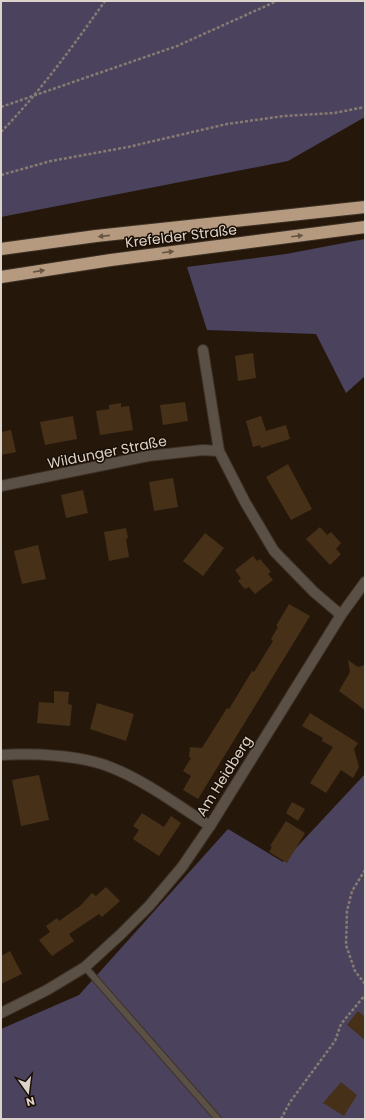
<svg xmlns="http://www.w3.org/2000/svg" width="366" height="1120" viewBox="0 0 366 1120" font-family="Poppins,sans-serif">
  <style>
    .forest { fill: #4b425e }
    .building { fill: #463018 }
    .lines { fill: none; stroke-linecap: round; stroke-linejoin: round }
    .lane-casing { stroke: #3f3226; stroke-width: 8 }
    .street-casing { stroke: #3f3226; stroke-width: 12 }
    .highway-casing { stroke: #3f3226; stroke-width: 14 }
    .path { stroke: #867b71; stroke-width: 2.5; stroke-dasharray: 3 2; stroke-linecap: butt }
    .lane { stroke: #5b5046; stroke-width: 6 }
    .street { stroke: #5b5046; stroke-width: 10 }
    .highway { stroke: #b59a80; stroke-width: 12 }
    .oneway { fill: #685442 }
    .labels { text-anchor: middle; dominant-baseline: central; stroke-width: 3; stroke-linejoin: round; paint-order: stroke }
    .street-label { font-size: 14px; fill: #dcd3cb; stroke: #1b0f04 }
  </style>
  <rect width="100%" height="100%" fill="#25180b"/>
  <g class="forest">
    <polygon points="1,1 365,1 365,117 288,161 1,217"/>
    <polygon points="365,239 365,376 346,393 316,334 207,330 187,267 286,254"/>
    <polygon points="365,774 365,1119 1,1119 1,1029 79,995 228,829 283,862"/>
  </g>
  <g class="building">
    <polygon points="253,353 256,378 238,381 235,356"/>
    <polygon points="185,402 188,421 163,425 160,405"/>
    <polygon points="121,403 121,407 129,406 133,430 100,435 96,411 109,409 109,405"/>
    <polygon points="73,416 77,439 45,445 40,422"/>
    <polygon points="261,416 266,431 286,425 290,439 261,448 260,445 253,447 246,421"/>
    <polygon points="11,430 16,452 1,455 1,432"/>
    <polygon points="288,464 312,509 291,520 266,477"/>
    <polygon points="173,478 178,507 154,511 149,482"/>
    <polygon points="83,490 88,513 66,518 61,495"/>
    <polygon points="320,527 327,535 331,532 341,543 336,549 341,554 330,565 306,539"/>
    <polygon points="126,528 128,538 126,539 129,557 109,561 104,532"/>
    <polygon points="205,533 224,548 203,576 183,561"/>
    <polygon points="38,545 46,579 22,584 14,551"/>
    <polygon points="253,556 257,561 260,559 271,572 268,574 273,580 255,594 249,587 245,589 238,581 241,578 235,570"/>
    <polygon points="289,604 310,616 198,799 183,790 191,776 183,771 191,758 189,757 190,747 202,748 227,708 229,709 252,671 254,672 273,641 271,639 278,627 276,626"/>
    <polygon points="348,660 358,667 365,665 365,710 339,691 350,672"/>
    <polygon points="54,691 69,692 68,704 72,705 70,726 37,723 39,702 54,703"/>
    <polygon points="97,703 134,714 126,741 90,729"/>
    <polygon points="310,713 358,743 354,749 359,767 353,778 341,770 326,793 310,783 333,747 322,741 323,738 302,726"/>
    <polygon points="39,775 49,820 21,826 12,780"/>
    <polygon points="292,802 305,809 298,821 286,813"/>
    <polygon points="142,813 164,827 171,816 181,823 159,856 133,839 139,830 133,826"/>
    <polygon points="286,821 305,833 287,863 269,852 272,847 270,846"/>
    <polygon points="106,887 120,901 102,917 99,914 69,934 74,941 52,956 39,940 50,932 46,926 57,918 59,921 80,906 92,893 96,896"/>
    <polygon points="10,951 22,974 1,984 1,956"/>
    <polygon points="358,1011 365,1017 365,1040 347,1025"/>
    <polygon points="341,1082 357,1095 344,1116 323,1103"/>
  </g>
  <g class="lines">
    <g class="lane-casing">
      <polyline id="lane" points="85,967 218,1119"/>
    </g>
    <g class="street-casing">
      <g id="street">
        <polyline points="203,350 219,451 245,502 274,551 314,592 341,615"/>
        <polyline points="1,486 148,456 203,450 219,451"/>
        <path d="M1,755C32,753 81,755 110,767C144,780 179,806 210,826"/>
        <polyline points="1,1013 47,990 85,967 120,935 149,906 182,867 210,826 341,615 365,582"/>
      </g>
    </g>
    <g class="highway-casing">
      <g id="highway">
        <polyline points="1,249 96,236 365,207"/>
        <polyline points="1,277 111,260 365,227"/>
      </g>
    </g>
    <g class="path">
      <polyline points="1,107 177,46 277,1"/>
      <path d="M1,132C40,92 73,46 105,1"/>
      <polyline points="1,175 51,161 128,147 227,124 284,116 334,113 365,107"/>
      <polyline points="365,870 352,891 347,911 346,945 355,971 365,984"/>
      <polyline points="281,1119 290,1102 335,1041 341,1024 365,995"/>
    </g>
    <use href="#lane" class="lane"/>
    <use href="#street" class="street"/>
    <use href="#highway" class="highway"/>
  </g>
  <defs><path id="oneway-solid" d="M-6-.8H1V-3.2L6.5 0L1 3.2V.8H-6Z"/></defs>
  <g class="oneway">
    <use href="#oneway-solid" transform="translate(104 236) rotate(174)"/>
    <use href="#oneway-solid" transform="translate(297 236) rotate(-7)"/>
    <use href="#oneway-solid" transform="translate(168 252) rotate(-7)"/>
    <use href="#oneway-solid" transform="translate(39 271) rotate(-9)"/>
  </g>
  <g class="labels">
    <g class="street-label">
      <text transform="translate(181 236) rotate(-7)">Krefelder Straße</text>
      <text transform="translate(107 452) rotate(-11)">Wildunger Straße</text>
      <text transform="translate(224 776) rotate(-58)">Am Heidberg</text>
    </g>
  </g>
  <rect width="366" height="1120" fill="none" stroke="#dcd3cb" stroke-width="4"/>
  <g transform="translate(28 1092) rotate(166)" stroke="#1b0f04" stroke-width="3" paint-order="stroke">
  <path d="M0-3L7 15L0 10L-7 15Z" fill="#dcd3cb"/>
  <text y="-6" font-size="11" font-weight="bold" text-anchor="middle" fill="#dcd3cb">N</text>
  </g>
</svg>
